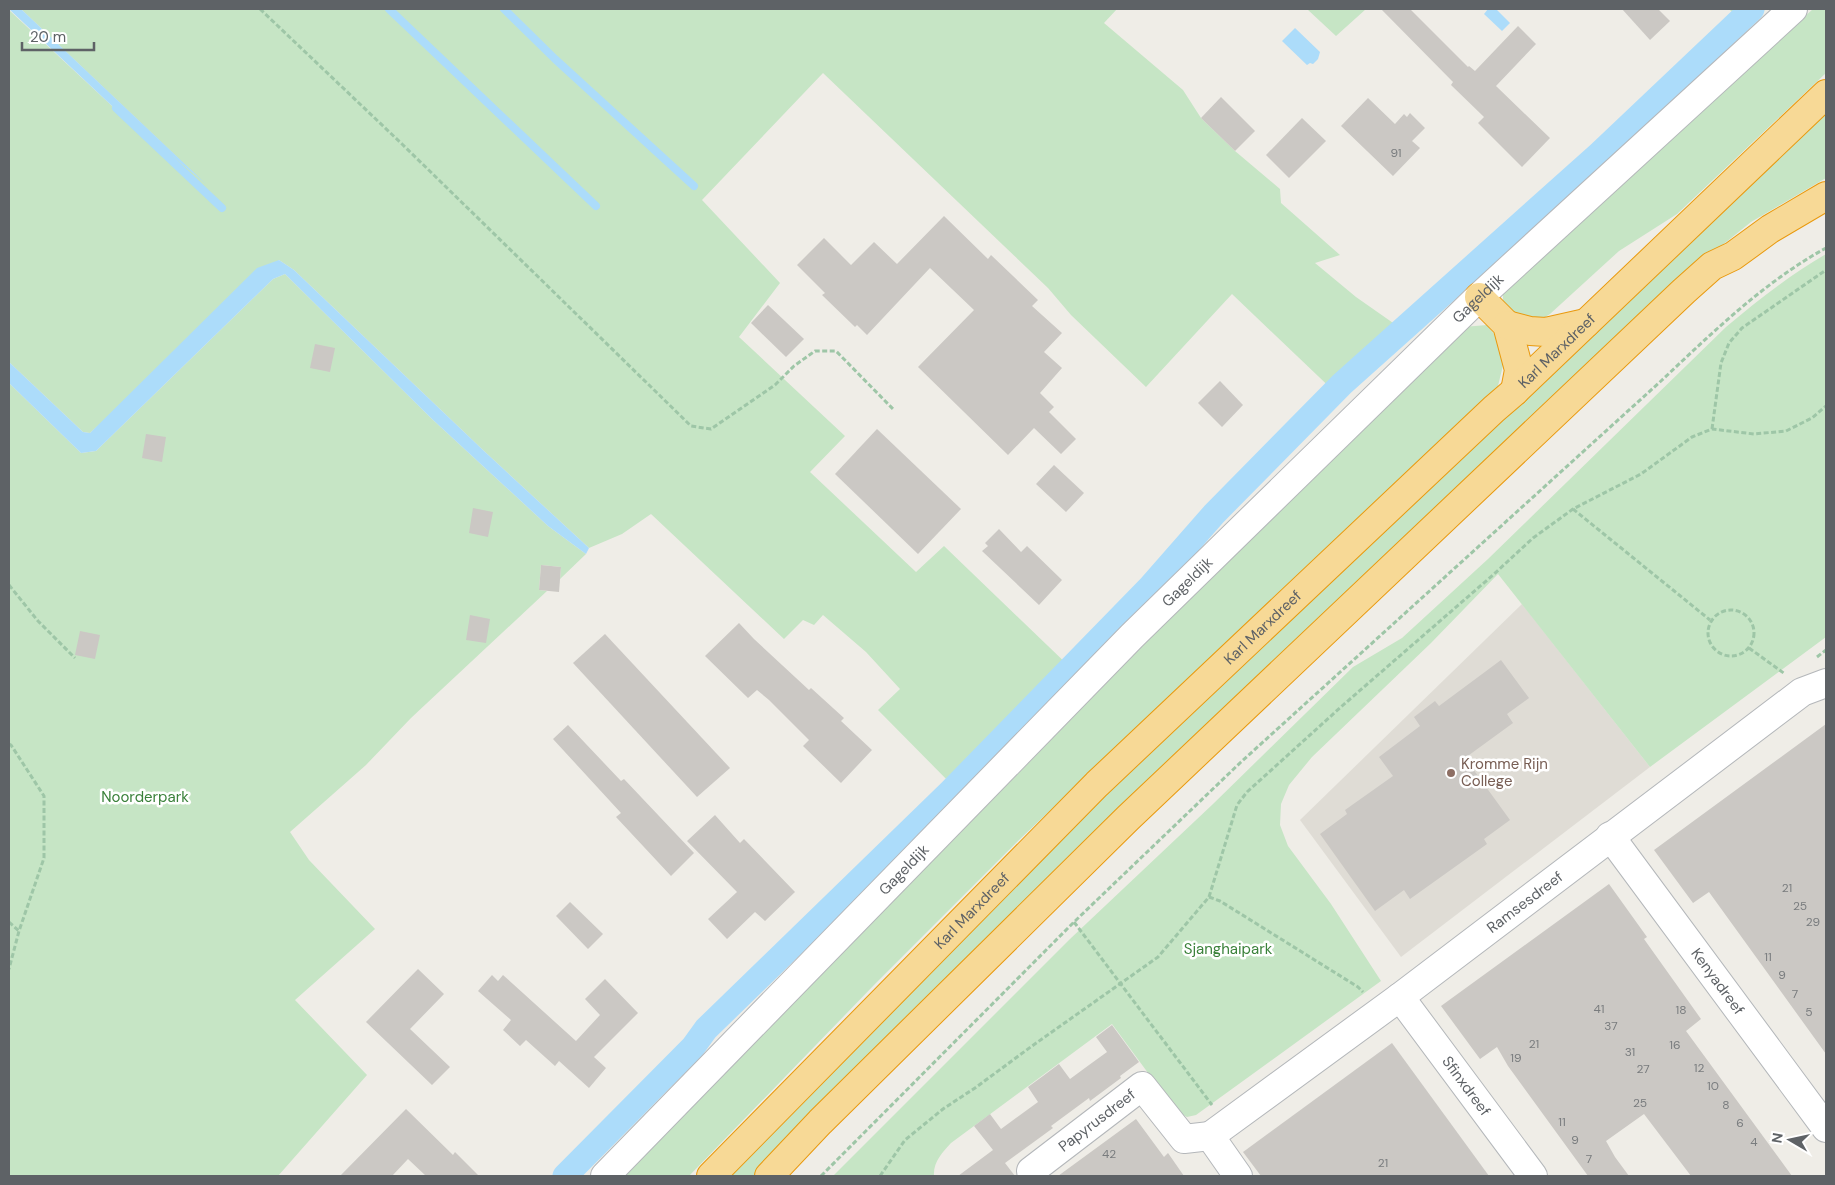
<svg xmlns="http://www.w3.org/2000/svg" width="1835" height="1185" viewBox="0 0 1835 1185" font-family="'DM Sans',sans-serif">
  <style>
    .education { fill: #dfdcd5 }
    .green { fill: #c6e5c5 }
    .water { fill: #acdcfa }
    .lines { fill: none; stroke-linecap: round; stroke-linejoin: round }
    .stream { stroke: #acdcfa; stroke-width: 8 }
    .canal { stroke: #acdcfa; stroke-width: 25 }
    .building { fill: #cbc8c4 }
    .minor-casing { stroke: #b4b7ba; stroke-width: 30 }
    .highway-casing { stroke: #e9990d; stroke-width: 30 }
    .path { stroke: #9ec6a7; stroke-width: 3; stroke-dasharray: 5 2.5; stroke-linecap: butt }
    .minor { stroke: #fff; stroke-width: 28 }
    .highway { stroke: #f7d996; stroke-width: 28 }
    .education-dot { fill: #8d6e63; stroke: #fff; stroke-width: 2 }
    .labels { text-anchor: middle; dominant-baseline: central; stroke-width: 5; stroke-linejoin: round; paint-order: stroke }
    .number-label { font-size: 12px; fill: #797c7e }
    .street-label { font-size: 15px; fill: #5e6266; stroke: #fff }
    .education-label { font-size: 15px; fill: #785e54; stroke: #fff; text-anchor: start }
    .park-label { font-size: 15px; fill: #3a813a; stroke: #fff }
  </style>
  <rect width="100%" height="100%" fill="#efede7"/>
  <polygon class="education" points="1522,604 1650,767 1401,957 1300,820"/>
  <g class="green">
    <polygon points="21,9 1117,9 1104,23 1183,90 1201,118 1235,151 1280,189 1281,203 1340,255 1315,263 1356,297 1406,332 1340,397 1232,294 1146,387 1071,315 1048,288 823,73 702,200 780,283 739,337 845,436 810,472 916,572 944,546 1073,670 956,789 878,710 900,689 866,652 823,615 814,625 803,620 784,639 651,514 622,534 589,548 484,451 294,270 279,260 90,433 83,432 9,362 9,10 111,105 197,176"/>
    <polygon points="1307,9 1366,9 1336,36"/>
    <polygon points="1729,9 1766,9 1746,26"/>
    <polygon points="1813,9 1826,9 1826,73 1677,214 1619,251 1550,314 1536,323 1523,321 1503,304 1503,290"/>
    <polygon points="1826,111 1826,178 1751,222 1695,267 758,1176 726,1176 1056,840 1237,667 1437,482"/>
    <path d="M1826,254V637L1650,767L1498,574L1431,643L1312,757L1289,785L1281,804L1280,825L1288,846L1331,904L1381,981L1196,1115L1187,1117L1176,1111L1112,1024L951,1143C942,1153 933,1162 934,1176H833L1070,939L1213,804L1353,667L1402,638L1488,559L1726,327C1758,300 1790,275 1826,254Z"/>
    <polygon points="285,274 432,419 548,526 586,554 560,579 561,567 541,565 539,590 547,591 411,718 366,765 290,832 309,860 375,929 295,1000 367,1075 278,1176 9,1176 9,383 81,453 96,451 273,279"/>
    <path d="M1487,325C1509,352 1506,353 1498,386L1020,839L875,984L689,1176H615L1011,781L1275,510L1463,327Z"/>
  </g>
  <g class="water">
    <polygon points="9,9 21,9 206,184 111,105"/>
    <polygon points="1488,9 1496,9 1510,23 1502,31 1484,14"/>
    <polygon points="1295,28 1320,52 1318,59 1313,64 1310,63 1307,65 1282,41"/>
    <polygon points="279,260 294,270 484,451 589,548 586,554 548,526 432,419 285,274 273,279 96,451 81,453 9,383 9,362 83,432 90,433 257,268"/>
  </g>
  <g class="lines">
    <g class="stream">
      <polyline points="389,9 596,206"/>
      <polyline points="504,9 555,59 694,186"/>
      <polyline points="1740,9 1745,14"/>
      <polyline points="116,108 222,208"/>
    </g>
    <polyline class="canal" points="565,1176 693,1047 706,1029 950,792 1150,587 1214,514 1342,384 1599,154 1752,9"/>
  </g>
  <g class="building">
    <polygon points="1381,9 1410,9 1468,67 1469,66 1475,71 1518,26 1536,44 1496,86 1550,138 1522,167 1478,123 1484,117 1451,85 1453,82"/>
    <polygon points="1622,9 1658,9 1670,21 1650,40"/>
    <polygon points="1221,97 1255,131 1235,151 1201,118"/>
    <polygon points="1368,98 1395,124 1404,114 1407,117 1410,113 1425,128 1412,141 1420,148 1393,176 1341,126"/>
    <polygon points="1302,118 1326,141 1289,178 1266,155"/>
    <polygon points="944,216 988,259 991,255 1038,300 1032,306 1062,333 1044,352 1062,368 1040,393 1054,407 1049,412 1076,439 1061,454 1034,428 1008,455 918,367 974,310 930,268 867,335 857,325 855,327 822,295 825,293 797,265 824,238 851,265 874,242 897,264"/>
    <polygon points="768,305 804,339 786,357 751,323"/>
    <polygon points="315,344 335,348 330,372 310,368"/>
    <polygon points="1220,381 1243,405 1222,427 1198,403"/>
    <polygon points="877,429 961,509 918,554 835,474"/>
    <polygon points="146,434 166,437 162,462 142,458"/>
    <polygon points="1054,465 1084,493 1066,512 1036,484"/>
    <polygon points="473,508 493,512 488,537 469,533"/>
    <polygon points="999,529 1021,552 1027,546 1062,580 1039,605 982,551 988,546 985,543"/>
    <polygon points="541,565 561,567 559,592 539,590"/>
    <polygon points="470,615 490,619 486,643 466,640"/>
    <polygon points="739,623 754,639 809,690 811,688 844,718 841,721 872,750 841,783 803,746 809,740 769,700 757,690 748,698 705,656"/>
    <polygon points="80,631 100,635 95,659 75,655"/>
    <polygon points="605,634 730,768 697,797 573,663"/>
    <polygon points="1501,660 1529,698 1507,714 1513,723 1465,758 1510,820 1484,839 1487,844 1410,899 1404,890 1375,911 1320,834 1347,814 1345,810 1393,776 1379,757 1420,726 1414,717 1435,701 1439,706"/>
    <polygon points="1826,724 1826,1054 1709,892 1693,903 1654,850"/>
    <polygon points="568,725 621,781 624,779 694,853 671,876 616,817 621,813 553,739"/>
    <polygon points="715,815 740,843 744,839 795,892 765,921 755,912 727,939 708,919 737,892 687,841"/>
    <polygon points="1609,884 1647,937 1644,939 1701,1019 1686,1031 1792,1176 1691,1176 1644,1114 1606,1141 1615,1157 1629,1176 1588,1176 1508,1066 1497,1047 1480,1059 1441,1006"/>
    <polygon points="570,902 603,934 588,949 556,916"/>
    <polygon points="418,969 444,994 410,1029 450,1067 432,1085 366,1022"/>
    <polygon points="492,975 498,981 503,975 576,1041 600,1015 585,999 605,979 638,1013 594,1057 606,1068 589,1088 559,1061 555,1066 526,1040 520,1046 503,1030 511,1020 478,991"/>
    <polygon points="1112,1025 1139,1062 1120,1076 1121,1078 1090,1101 1089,1098 1051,1126 1053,1128 1005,1163 1015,1176 958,1176 993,1150 974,1126 990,1114 1001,1129 1038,1102 1028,1087 1043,1076 1059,1064 1070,1079 1089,1065 1107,1052 1096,1037"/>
    <polygon points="1392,1043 1489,1176 1261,1176 1243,1152"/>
    <polygon points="406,1109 453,1155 455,1152 479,1176 426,1176 408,1159 392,1176 340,1176"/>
    <polygon points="1136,1119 1164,1157 1168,1153 1184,1176 1058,1176"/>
  </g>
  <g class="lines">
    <g class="minor-casing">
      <g id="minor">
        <path id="s1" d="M1610,836L1826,1128"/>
        <path id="s2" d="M1400,997L1533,1176"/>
        <path id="s3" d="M605,1176L1132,636L1479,297L1793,9"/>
        <path id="s4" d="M1034,1176L1031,1171L1142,1086L1184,1139L1210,1136"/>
        <path id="s5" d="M1238,1176L1210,1136L1400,997L1802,692L1826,683"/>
      </g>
    </g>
    <g class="highway-casing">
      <g id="highway">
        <polyline points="1479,297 1507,325 1519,370 1515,391"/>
        <polyline points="1507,325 1530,331 1546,332 1586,323"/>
        <path id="s6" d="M711,1176L1097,784L1494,409L1515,391L1826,94"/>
        <polyline points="769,1176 820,1122 1128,818 1684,291 1712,266 1733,256 1770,229 1826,196"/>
      </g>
    </g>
    <g class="path">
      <polyline points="260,9 402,144 691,426 711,429 775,385 794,366 815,351 836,351 893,409"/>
      <polyline points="1712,429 1721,363 1729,343 1742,328 1826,270"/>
      <polyline points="1573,509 1710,620"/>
      <polyline points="9,585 38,621 75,658"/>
      <circle cx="1731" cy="633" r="23"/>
      <polyline points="1749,648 1785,674"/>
      <polyline points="1817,657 1826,650"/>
      <polyline points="9,744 11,745 44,796 44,858 19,931 9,969"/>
      <polyline points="1209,897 1220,901 1358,987 1363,992"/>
      <polyline points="9,922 19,931"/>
      <polyline points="1074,922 1212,1105"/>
      <path d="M821,1176L1074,922L1241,762L1661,381C1712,333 1764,282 1826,248"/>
      <polyline points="880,1176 905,1140 943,1109 975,1088 1032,1046 1158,957 1209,897 1237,805 1247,792 1342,706 1493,575 1533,538 1573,509 1641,474 1692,437 1712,429 1754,434 1786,431 1812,418 1826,406"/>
    </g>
    <use href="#minor" class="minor"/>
    <use href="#highway" class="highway"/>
  </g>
  <circle class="education-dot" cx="1451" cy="773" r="5"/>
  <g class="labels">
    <g class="number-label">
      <text x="1396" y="153">91</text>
      <text x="1787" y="888">21</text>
      <text x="1800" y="906">25</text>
      <text x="1813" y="922">29</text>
      <text x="1768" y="957">11</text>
      <text x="1782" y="975">9</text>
      <text x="1795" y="994">7</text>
      <text x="1599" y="1009">41</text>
      <text x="1681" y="1010">18</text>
      <text x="1809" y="1012">5</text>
      <text x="1611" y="1026">37</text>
      <text x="1534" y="1044">21</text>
      <text x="1675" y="1045">16</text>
      <text x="1630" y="1052">31</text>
      <text x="1516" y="1058">19</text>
      <text x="1699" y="1068">12</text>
      <text x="1643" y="1069">27</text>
      <text x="1713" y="1086">10</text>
      <text x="1640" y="1103">25</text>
      <text x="1726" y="1105">8</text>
      <text x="1562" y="1122">11</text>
      <text x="1740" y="1123">6</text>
      <text x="1575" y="1140">9</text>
      <text x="1754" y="1142">4</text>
      <text x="1109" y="1154">42</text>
      <text x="1589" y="1159">7</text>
      <text x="1383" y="1163">21</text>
    </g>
    <g class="street-label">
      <text stroke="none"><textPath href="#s3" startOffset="1238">Gageldijk</textPath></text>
      <text stroke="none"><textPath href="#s6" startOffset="1182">Karl Marxdreef</textPath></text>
      <text stroke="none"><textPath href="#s3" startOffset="832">Gageldijk</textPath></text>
      <text stroke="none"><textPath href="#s6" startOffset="778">Karl Marxdreef</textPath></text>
      <text stroke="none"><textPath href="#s3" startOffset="428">Gageldijk</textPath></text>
      <text stroke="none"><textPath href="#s5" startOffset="441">Ramsesdreef</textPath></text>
      <text stroke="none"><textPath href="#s6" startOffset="372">Karl Marxdreef</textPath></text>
      <text stroke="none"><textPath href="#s1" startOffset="181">Kenyadreef</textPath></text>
      <text stroke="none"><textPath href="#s2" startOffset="111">Sfinxdreef</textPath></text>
      <text stroke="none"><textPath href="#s4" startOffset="89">Papyrusdreef</textPath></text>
    </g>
    <g class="education-label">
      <text x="1461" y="764">Kromme Rijn<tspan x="1461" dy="17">College</tspan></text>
    </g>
    <g class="park-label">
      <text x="145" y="797">Noorderpark</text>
      <text x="1228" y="949">Sjanghaipark</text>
    </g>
  </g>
  <rect width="1835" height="1185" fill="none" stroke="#5e6266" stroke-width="20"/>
  <g transform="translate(1790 1140) rotate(279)" stroke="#ffffff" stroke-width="4" paint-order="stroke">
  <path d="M0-4L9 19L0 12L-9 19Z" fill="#5e6266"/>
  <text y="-8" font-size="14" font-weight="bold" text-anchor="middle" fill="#5e6266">N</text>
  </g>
  <path d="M22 42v8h72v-8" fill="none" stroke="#5e6266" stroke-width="2.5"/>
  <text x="30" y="42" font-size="15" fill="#5e6266" stroke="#ffffff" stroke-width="4" paint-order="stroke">20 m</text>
</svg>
